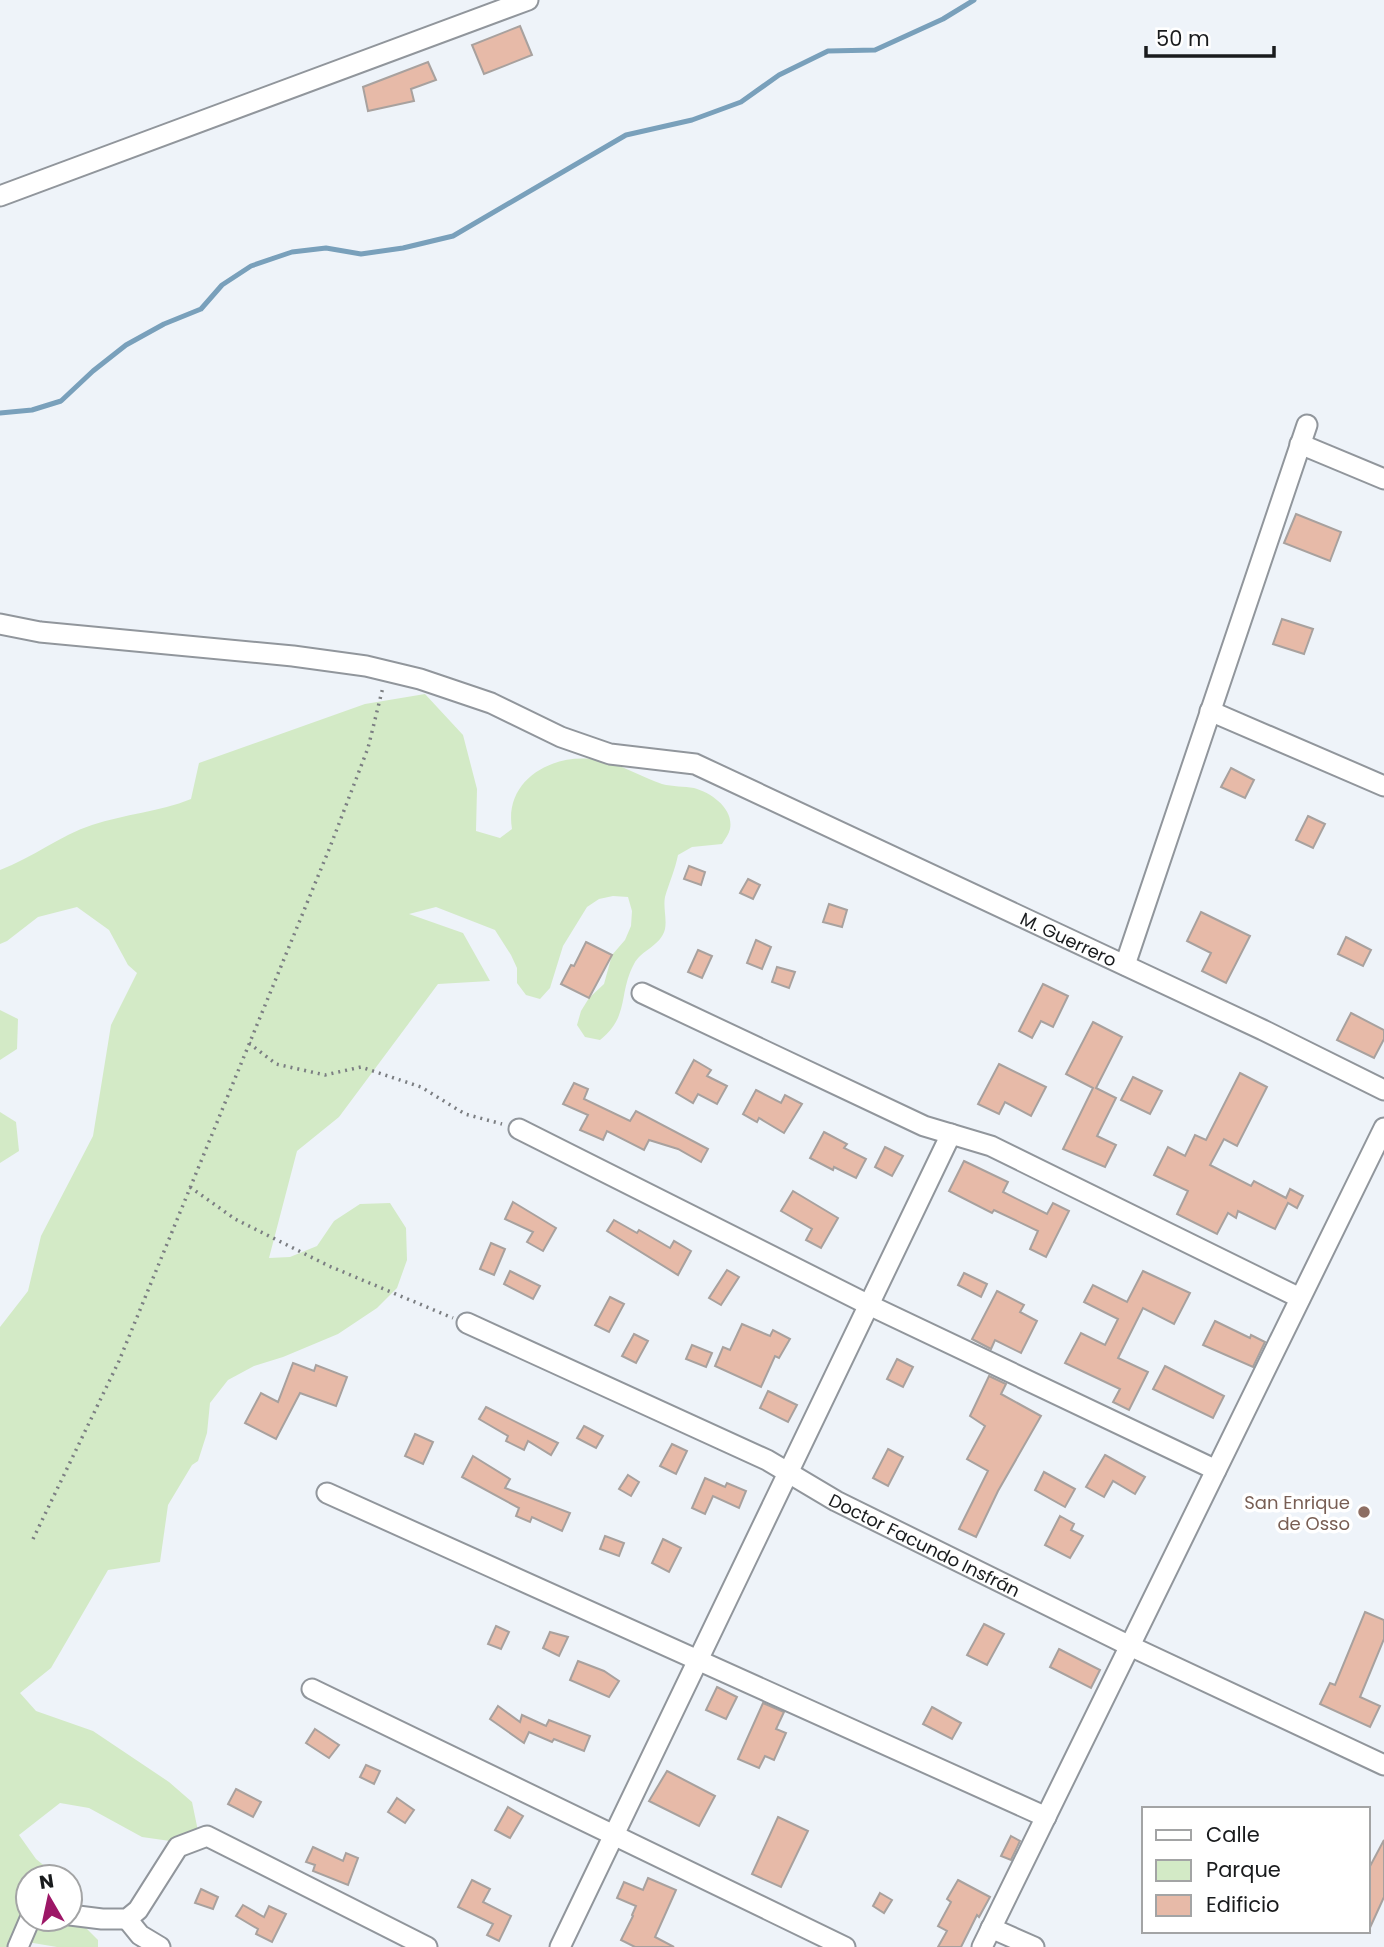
<svg xmlns="http://www.w3.org/2000/svg" width="1384" height="1947" viewBox="0 0 1384 1947" font-family="Poppins,sans-serif">
  <style>
    .green { fill: #d3eac6 }
    .lines { fill: none; stroke-linecap: round; stroke-linejoin: round }
    .stream { stroke: #79a0bb; stroke-width: 5 }
    .building { fill: #e7baa8; stroke: #a8a19e; stroke-width: 2 }
    .minor-casing { stroke: #91969c; stroke-width: 23 }
    .path { stroke: #7b7e82; stroke-width: 3.5; stroke-dasharray: 2 5; stroke-linecap: butt }
    .minor { stroke: #fff; stroke-width: 19 }
    .education-dot { fill: #8d6e63; stroke: #fff; stroke-width: 2.5 }
    .labels { text-anchor: middle; dominant-baseline: central; stroke-width: 7; stroke-linejoin: round; paint-order: stroke }
    .street-label { font-size: 18px; fill: #191b1d; stroke: #fff }
    .education-label { font-size: 18px; fill: #785e54; stroke: #fff; text-anchor: end }
  </style>
  <rect width="100%" height="100%" fill="#eef3f9"/>
  <g class="green">
    <path d="M425,694L463,735L477,789L476,831L500,838L512,829C504,782 548,755 591,759C616,761 639,776 662,784C673,787 684,786 694,788C712,793 734,809 730,829C729,834 725,839 722,844L692,847L678,855C675,870 669,883 665,897C663,907 667,919 665,929C661,946 641,950 634,964C618,994 630,1016 600,1040L585,1037L577,1025L581,1011L589,998L604,984L612,955L625,940L631,926L632,911L628,897L613,896L599,899L587,907L563,946L550,988L540,999L526,995L517,983V968L511,955L495,930L436,907L409,914L463,933L490,981L438,984L339,1117L297,1151L269,1258L290,1257L317,1246L334,1221L360,1204L390,1203L406,1228L407,1260L397,1288L377,1308L338,1334L283,1357L254,1366L228,1380L210,1403L207,1433L198,1461L192,1465L168,1505L160,1562L108,1570L51,1668L20,1693L36,1711L93,1731L169,1782L192,1802L198,1831L170,1841L142,1837L89,1808L60,1803L19,1835L36,1859L58,1877H28V1919H70V1905L76,1918L98,1940V1947H57L15,1940L12,1947H0V1327L28,1291L41,1236L93,1136L111,1025L137,973L128,965L109,930L77,907L38,917L7,941L0,944V870C32,858 61,835 92,825C125,814 159,812 191,799L199,763L365,704Z"/>
    <polygon points="0,1010 18,1019 17,1049 0,1060"/>
    <polygon points="0,1112 16,1122 19,1151 0,1163"/>
  </g>
  <g class="lines">
    <polyline class="stream" points="0,413 32,410 61,401 93,371 126,345 164,324 201,309 222,285 251,266 292,252 326,248 361,254 403,248 453,236 626,135 692,120 741,102 779,75 828,51 875,50 943,19 974,0"/>
  </g>
  <g class="building">
    <polygon points="520,26 532,55 484,74 472,45"/>
    <polygon points="428,62 436,80 411,89 414,101 368,111 363,87"/>
    <polygon points="1296,514 1341,532 1330,561 1284,543"/>
    <polygon points="1282,619 1313,629 1304,654 1273,644"/>
    <polygon points="1231,768 1254,780 1245,798 1221,787"/>
    <polygon points="1308,816 1325,824 1313,848 1296,840"/>
    <polygon points="689,866 705,872 701,885 684,879"/>
    <polygon points="748,879 760,885 753,899 740,893"/>
    <polygon points="829,904 847,910 842,927 823,922"/>
    <polygon points="1201,912 1250,936 1226,983 1202,971 1211,953 1187,941"/>
    <polygon points="1346,937 1371,950 1363,966 1338,954"/>
    <polygon points="756,940 771,947 762,969 747,963"/>
    <polygon points="586,942 612,955 589,998 561,984 571,965 574,966"/>
    <polygon points="698,950 712,956 702,978 688,972"/>
    <polygon points="777,967 795,972 789,988 772,982"/>
    <polygon points="1043,984 1068,996 1053,1027 1041,1021 1032,1038 1019,1031"/>
    <polygon points="1351,1013 1384,1030 1384,1039 1374,1058 1337,1040"/>
    <polygon points="1093,1022 1122,1037 1096,1088 1116,1098 1097,1136 1116,1145 1105,1167 1063,1149 1093,1088 1066,1074"/>
    <polygon points="694,1060 711,1070 707,1076 727,1086 717,1104 698,1094 693,1103 676,1093"/>
    <polygon points="999,1064 1046,1087 1031,1116 1005,1102 999,1114 978,1104"/>
    <polygon points="1240,1073 1267,1087 1237,1146 1224,1139 1210,1165 1251,1186 1254,1181 1286,1198 1290,1189 1303,1196 1297,1208 1288,1203 1275,1229 1238,1211 1236,1218 1228,1213 1217,1234 1177,1214 1188,1191 1154,1175 1168,1147 1185,1156 1195,1135 1206,1140"/>
    <polygon points="1133,1077 1162,1091 1150,1114 1121,1100"/>
    <polygon points="574,1083 588,1089 584,1099 630,1121 636,1111 708,1149 701,1162 678,1149 649,1140 644,1150 607,1131 603,1140 580,1130 588,1115 563,1104"/>
    <polygon points="756,1090 781,1103 785,1095 802,1104 784,1133 759,1118 757,1122 743,1114"/>
    <polygon points="824,1132 847,1144 844,1148 866,1159 856,1178 834,1167 833,1170 810,1158"/>
    <polygon points="885,1147 903,1156 892,1176 875,1167"/>
    <polygon points="964,1161 1008,1182 1003,1192 1047,1214 1053,1203 1069,1211 1046,1257 1030,1249 1038,1231 994,1210 992,1213 949,1191"/>
    <polygon points="793,1191 838,1218 821,1248 806,1240 812,1229 781,1211"/>
    <polygon points="513,1202 556,1228 543,1251 527,1242 533,1232 505,1219"/>
    <polygon points="614,1220 637,1233 639,1230 670,1248 674,1241 691,1251 678,1275 607,1231"/>
    <polygon points="491,1243 505,1249 494,1275 480,1269"/>
    <polygon points="727,1270 739,1277 721,1305 709,1298"/>
    <polygon points="510,1271 540,1286 533,1299 504,1284"/>
    <polygon points="1143,1271 1190,1293 1174,1324 1143,1308 1118,1358 1148,1372 1129,1410 1113,1402 1120,1389 1065,1363 1081,1333 1105,1345 1118,1319 1084,1302 1093,1285 1127,1302"/>
    <polygon points="964,1273 987,1284 981,1297 958,1285"/>
    <polygon points="997,1291 1024,1305 1020,1312 1037,1321 1021,1353 995,1340 991,1349 972,1339"/>
    <polygon points="610,1297 624,1304 609,1332 595,1325"/>
    <polygon points="1215,1321 1250,1338 1251,1335 1265,1342 1253,1367 1203,1345"/>
    <polygon points="742,1324 770,1336 773,1330 790,1339 779,1358 775,1356 761,1387 715,1366 723,1347 730,1350"/>
    <polygon points="634,1334 648,1341 636,1363 622,1356"/>
    <polygon points="692,1345 712,1353 706,1367 686,1359"/>
    <polygon points="897,1359 913,1367 903,1387 887,1379"/>
    <polygon points="293,1363 314,1371 316,1365 347,1377 336,1406 300,1393 276,1439 245,1423 261,1393 278,1402"/>
    <polygon points="1165,1366 1224,1396 1213,1418 1153,1389"/>
    <polygon points="989,1376 1006,1384 1001,1394 1041,1416 998,1491 976,1537 959,1529 988,1471 967,1459 985,1426 970,1416"/>
    <polygon points="768,1391 797,1405 788,1422 760,1408"/>
    <polygon points="486,1407 558,1443 551,1455 528,1441 524,1450 506,1441 508,1436 479,1419"/>
    <polygon points="584,1426 603,1436 596,1448 577,1438"/>
    <polygon points="415,1434 433,1442 423,1464 405,1456"/>
    <polygon points="672,1444 687,1451 676,1474 660,1466"/>
    <polygon points="888,1449 903,1457 888,1486 873,1478"/>
    <polygon points="1105,1455 1145,1477 1135,1494 1113,1481 1104,1497 1086,1487"/>
    <polygon points="473,1456 510,1479 505,1488 570,1513 562,1531 532,1517 530,1522 516,1516 519,1508 462,1477"/>
    <polygon points="1044,1472 1075,1489 1065,1507 1035,1490"/>
    <polygon points="628,1475 639,1482 631,1496 619,1489"/>
    <polygon points="705,1478 725,1487 727,1483 746,1491 739,1508 713,1496 705,1514 692,1508"/>
    <polygon points="1060,1516 1074,1524 1071,1530 1083,1536 1070,1558 1045,1545"/>
    <polygon points="605,1536 624,1543 619,1556 600,1549"/>
    <polygon points="663,1539 681,1548 669,1572 652,1563"/>
    <polygon points="1365,1612 1384,1620 1384,1639 1360,1697 1380,1706 1370,1727 1320,1704 1330,1683 1335,1685"/>
    <polygon points="984,1624 1004,1634 987,1665 967,1655"/>
    <polygon points="496,1626 509,1632 501,1649 488,1644"/>
    <polygon points="550,1632 568,1637 559,1656 543,1648"/>
    <polygon points="1059,1649 1100,1670 1091,1688 1050,1667"/>
    <polygon points="578,1661 604,1671 619,1681 609,1697 570,1680"/>
    <polygon points="717,1687 737,1697 726,1719 706,1710"/>
    <polygon points="763,1703 784,1712 776,1729 786,1733 774,1760 765,1756 759,1768 738,1759"/>
    <polygon points="498,1706 520,1722 522,1715 546,1726 549,1720 590,1736 584,1751 554,1739 552,1742 529,1732 524,1743 490,1719"/>
    <polygon points="932,1707 961,1723 952,1739 923,1724"/>
    <polygon points="315,1729 339,1745 329,1758 306,1743"/>
    <polygon points="366,1765 380,1771 374,1784 360,1777"/>
    <polygon points="667,1771 715,1796 699,1826 649,1801"/>
    <polygon points="236,1789 261,1802 253,1817 228,1804"/>
    <polygon points="397,1798 414,1810 405,1823 388,1812"/>
    <polygon points="508,1807 523,1816 510,1838 495,1830"/>
    <polygon points="778,1817 808,1831 781,1887 752,1874"/>
    <polygon points="1011,1836 1020,1841 1011,1860 1001,1856"/>
    <polygon points="1384,1840 1384,1897 1368,1932 1368,1870"/>
    <polygon points="313,1847 343,1861 346,1853 358,1858 348,1885 313,1871 315,1865 306,1862"/>
    <polygon points="648,1878 676,1890 655,1937 674,1947 635,1947 621,1940 633,1916 632,1915 636,1906 617,1898 624,1882 643,1890"/>
    <polygon points="472,1880 490,1889 483,1902 511,1916 499,1941 487,1935 493,1924 458,1907"/>
    <polygon points="958,1880 990,1897 979,1917 977,1915 961,1947 938,1947 947,1931 938,1926 951,1902 947,1899"/>
    <polygon points="201,1889 218,1897 213,1909 195,1903"/>
    <polygon points="880,1893 892,1900 884,1913 873,1906"/>
    <polygon points="243,1905 264,1917 269,1906 286,1914 272,1942 256,1934 258,1929 236,1916"/>
  </g>
  <g class="lines">
    <g class="minor-casing">
      <g id="minor">
        <polyline points="0,196 528,0"/>
        <polyline points="1300,444 1384,479"/>
        <path id="s1" d="M0,624L40,632L293,656L366,666L420,679L491,703L561,737L610,754L695,764L1263,1030L1384,1090"/>
        <polyline points="1210,711 1384,786"/>
        <polyline points="1125,965 1307,425"/>
        <polyline points="642,993 924,1126 991,1146 1300,1298"/>
        <polyline points="519,1129 869,1305 1216,1470"/>
        <path id="s2" d="M467,1323L767,1460L836,1501L1130,1646L1384,1765"/>
        <polyline points="327,1493 1046,1817"/>
        <polyline points="312,1689 845,1947"/>
        <polyline points="70,1915 102,1919 127,1919 138,1910 178,1847 207,1836 427,1947"/>
        <polyline points="127,1919 140,1935 160,1947"/>
        <polyline points="991,1928 1034,1947"/>
        <polyline points="18,1947 30,1919"/>
        <polyline points="560,1947 951,1134"/>
        <polyline points="982,1947 1384,1128"/>
      </g>
    </g>
    <g class="path">
      <polyline points="249,1043 276,1064 325,1075 361,1067 421,1087 465,1114 502,1124"/>
      <polyline points="190,1187 235,1219 329,1266 453,1318"/>
      <polyline points="33,1539 119,1361 330,847 368,748 383,687"/>
    </g>
    <use href="#minor" class="minor"/>
  </g>
  <circle class="education-dot" cx="1364" cy="1512" r="7"/>
  <g class="labels">
    <g class="street-label">
      <text stroke="none"><textPath href="#s1" startOffset="1127">M. Guerrero</textPath></text>
      <text stroke="none"><textPath href="#s2" startOffset="509">Doctor Facundo Insfrán</textPath></text>
    </g>
    <g class="education-label">
      <text x="1350" y="1502">San Enrique<tspan x="1350" dy="21">de Osso</tspan></text>
    </g>
  </g>
  <rect x="1142" y="1807" width="228" height="126" fill="#ffffff" stroke="#a3a4a5" stroke-width="2"/>
  <rect x="1156" y="1830" width="35" height="10" fill="#ffffff" stroke="#a3a4a5" stroke-width="2"/>
  <text x="1206" y="1842" font-size="21" fill="#191b1d">Calle</text>
  <rect x="1156" y="1860" width="35" height="21" fill="#d3eac6" stroke="#a3a4a5" stroke-width="2"/>
  <text x="1206" y="1877" font-size="21" fill="#191b1d">Parque</text>
  <rect x="1156" y="1895" width="35" height="21" fill="#e7baa8" stroke="#a3a4a5" stroke-width="2"/>
  <text x="1206" y="1912" font-size="21" fill="#191b1d">Edificio</text>
  <g transform="translate(49 1898) rotate(351)"><circle r="33" fill="#ffffff" stroke="#a3a4a5" stroke-width="2"/>
  <path d="M0-5L12 26L0 18L-12 26Z" fill="#9d1767"/>
  <text y="-10" font-size="19" font-weight="bold" text-anchor="middle" fill="#191b1d">N</text>
  </g>
  <path d="M1146 46v10h128v-10" fill="none" stroke="#191b1d" stroke-width="3.5"/>
  <text x="1156" y="46" font-size="21" fill="#191b1d" stroke="#ffffff" stroke-width="5" paint-order="stroke">50 m</text>
</svg>
